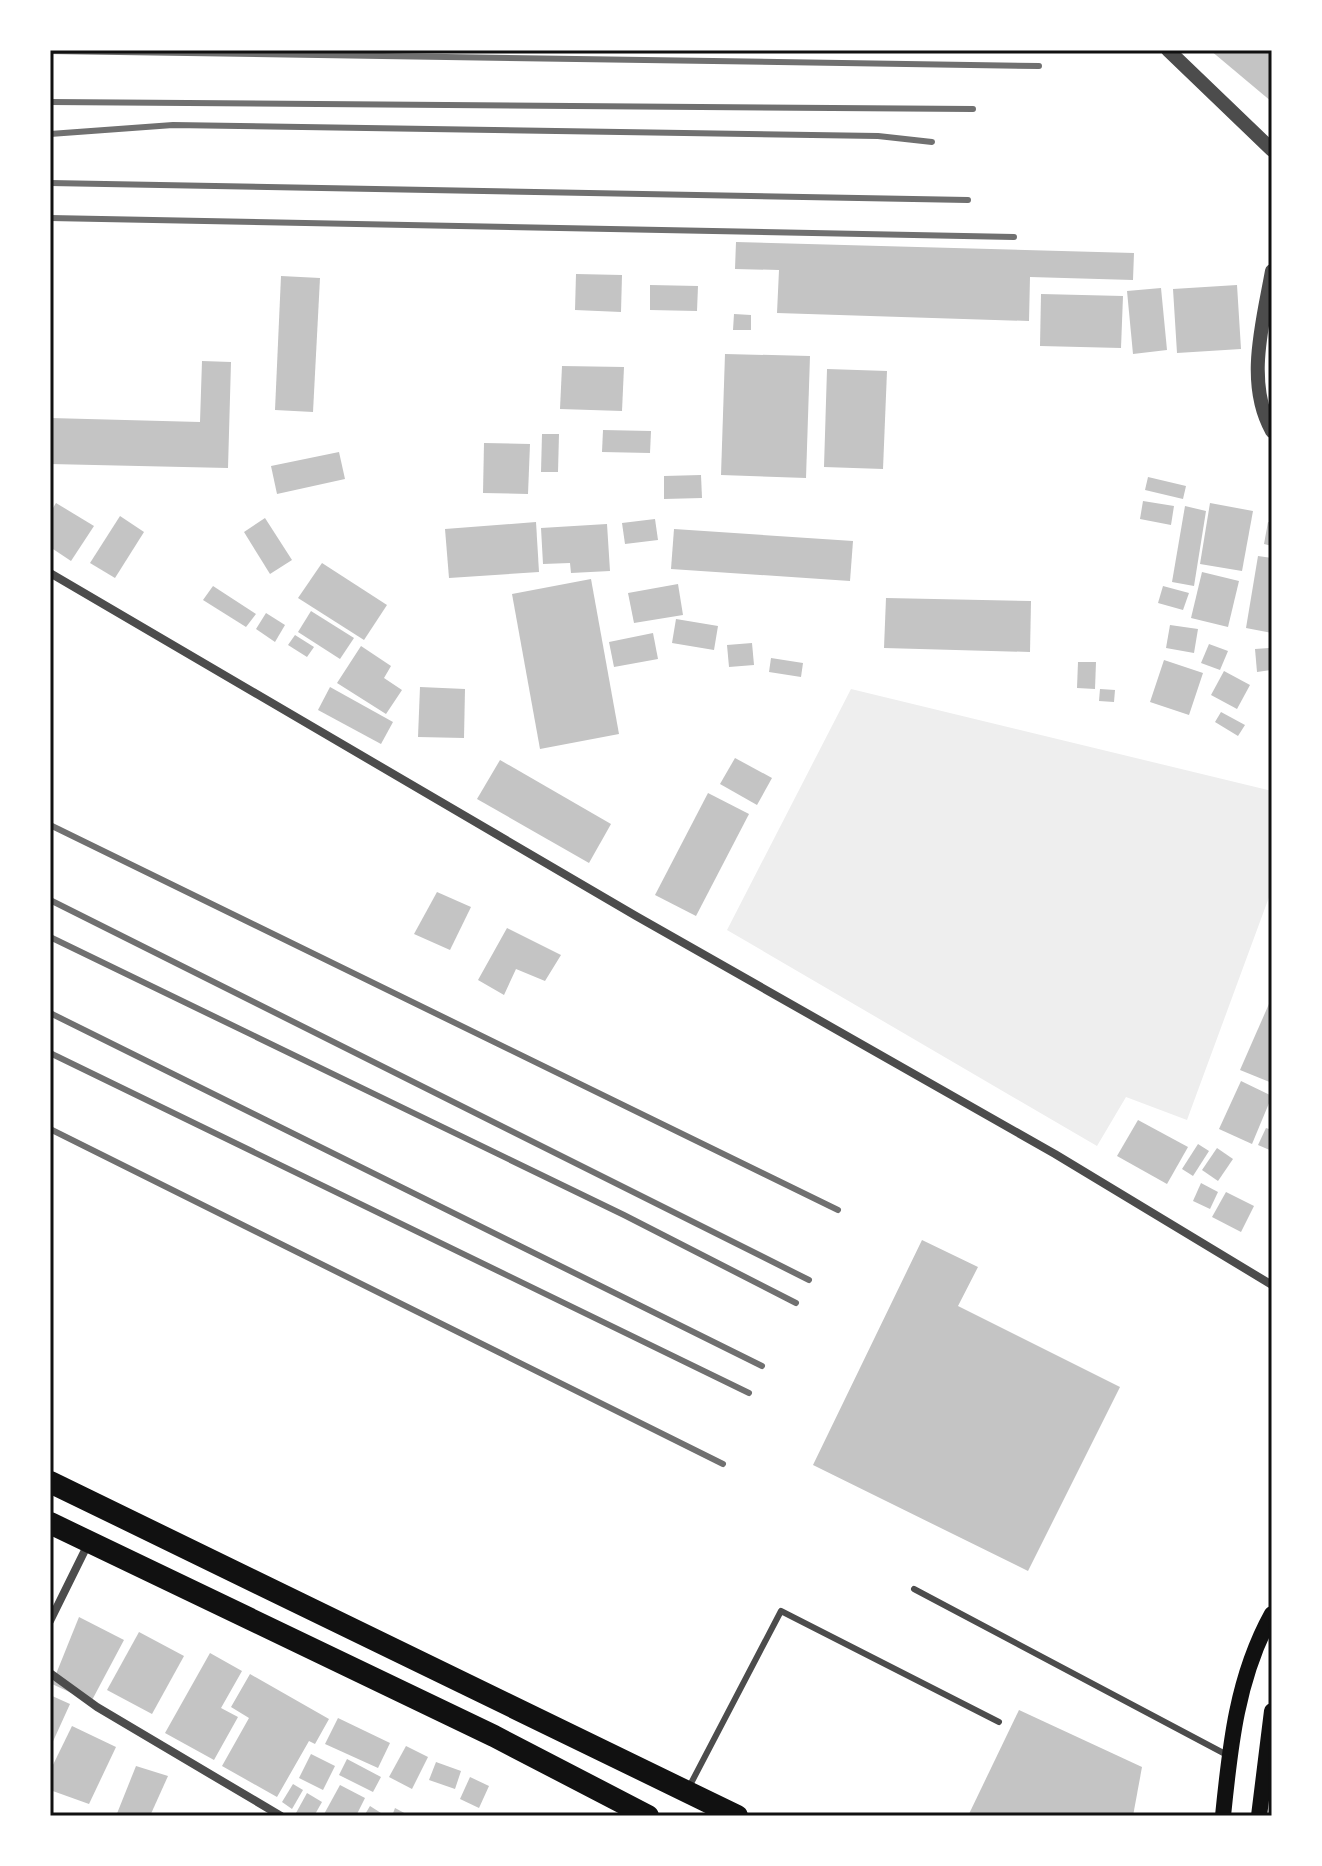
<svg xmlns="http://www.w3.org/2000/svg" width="1322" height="1866" viewBox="0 0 1322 1866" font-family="'Varela Round',sans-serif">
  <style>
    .green { fill: #eee }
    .building { fill: #c4c4c4 }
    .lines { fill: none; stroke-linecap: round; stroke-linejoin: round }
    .service { stroke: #4c4c4c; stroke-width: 6 }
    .minor { stroke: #4c4c4c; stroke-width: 8 }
    .tertiary { stroke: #4c4c4c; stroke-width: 14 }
    .secondary { stroke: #111; stroke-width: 16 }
    .trunk { stroke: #111; stroke-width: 22 }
    .rail { stroke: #707070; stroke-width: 6 }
    .neatline { fill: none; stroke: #111; stroke-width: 3 }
  </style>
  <rect width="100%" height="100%" fill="#fff"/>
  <polygon class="green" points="851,689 1272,791 1272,889 1187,1120 1126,1097 1097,1146 727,930"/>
  <g class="building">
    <polygon points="1210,50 1272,50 1272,102"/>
    <polygon points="736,242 1134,253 1133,280 1030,277 1029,321 777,313 779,270 735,269"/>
    <polygon points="576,274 622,275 621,312 575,310"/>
    <polygon points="281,276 320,278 313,412 275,410"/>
    <polygon points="650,285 698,286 697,311 650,310"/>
    <polygon points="1237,285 1241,349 1177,353 1173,289"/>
    <polygon points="1161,288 1167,350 1133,354 1127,291"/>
    <polygon points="1041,294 1123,296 1121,348 1040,346"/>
    <polygon points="734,314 751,315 751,330 733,330"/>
    <polygon points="725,354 810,356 806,478 721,475"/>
    <polygon points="202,361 231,362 228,468 50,464 50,418 200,422"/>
    <polygon points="562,366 624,367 622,411 560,409"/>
    <polygon points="827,369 887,371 883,469 824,467"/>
    <polygon points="603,430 651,431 650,453 602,452"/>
    <polygon points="542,434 559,434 558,472 541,472"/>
    <polygon points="484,443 530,444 528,494 483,493"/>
    <polygon points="339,452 345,479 277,494 271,466"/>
    <polygon points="701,475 702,498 664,499 664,476"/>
    <polygon points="1148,477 1186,486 1183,499 1145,490"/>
    <polygon points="1143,501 1174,506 1171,525 1140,519"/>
    <polygon points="56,503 94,526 71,561 50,547 50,513"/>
    <polygon points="1210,503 1253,511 1242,571 1200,564"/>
    <polygon points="1185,506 1206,511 1194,586 1172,582"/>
    <polygon points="120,516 144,532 115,578 90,563"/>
    <polygon points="265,518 292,560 270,574 244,532"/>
    <polygon points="655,519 658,540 625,544 622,523"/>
    <polygon points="536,522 539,572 449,578 445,529"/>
    <polygon points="1268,522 1272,523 1272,546 1264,544"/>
    <polygon points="607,524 610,571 571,573 570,563 543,564 541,528"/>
    <polygon points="674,529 853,541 850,581 671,569"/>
    <polygon points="1258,556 1272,558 1272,633 1246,628"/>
    <polygon points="322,563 387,605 364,640 298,598"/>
    <polygon points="1202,572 1239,581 1228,627 1191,618"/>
    <polygon points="591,579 619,734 540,749 512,594"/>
    <polygon points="678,584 683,615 634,623 628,593"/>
    <polygon points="213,586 256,614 246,627 203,600"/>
    <polygon points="1163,586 1189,593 1183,610 1158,603"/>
    <polygon points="886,598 1031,601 1030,652 884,648"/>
    <polygon points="311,611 354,638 340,659 298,632"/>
    <polygon points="266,613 285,625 275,642 256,629"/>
    <polygon points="676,619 718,626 714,650 672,643"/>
    <polygon points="1170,625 1198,629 1194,653 1166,648"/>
    <polygon points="653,633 658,659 614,667 609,642"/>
    <polygon points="295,635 314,647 307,657 288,645"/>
    <polygon points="752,643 754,665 729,667 727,645"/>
    <polygon points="1209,644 1228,651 1220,670 1201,663"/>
    <polygon points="361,646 391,666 384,678 402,690 386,714 337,683"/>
    <polygon points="1269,648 1271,670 1257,672 1255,649"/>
    <polygon points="771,658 803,663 801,677 769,672"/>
    <polygon points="1164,660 1203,673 1189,715 1150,702"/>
    <polygon points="1078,662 1096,662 1095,689 1077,688"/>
    <polygon points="1224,671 1250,685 1237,709 1211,695"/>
    <polygon points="330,687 393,722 381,744 318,710"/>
    <polygon points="420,687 465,689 464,738 418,737"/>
    <polygon points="1100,689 1115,690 1114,702 1099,701"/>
    <polygon points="1221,712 1245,725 1238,736 1215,722"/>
    <polygon points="735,758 772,778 757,805 720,784"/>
    <polygon points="500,760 611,824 589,863 477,799"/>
    <polygon points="708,793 749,814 696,916 655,895"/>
    <polygon points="437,892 471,907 450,950 414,934"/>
    <polygon points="507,928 561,955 545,981 516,969 504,995 478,980"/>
    <polygon points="1272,997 1272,1083 1240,1070"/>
    <polygon points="1241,1081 1272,1096 1252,1144 1219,1129"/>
    <polygon points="1138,1120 1188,1147 1167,1184 1117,1156"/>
    <polygon points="1266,1128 1272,1130 1272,1151 1258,1145"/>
    <polygon points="1198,1144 1209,1151 1193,1176 1182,1169"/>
    <polygon points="1217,1148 1233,1159 1218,1181 1202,1170"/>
    <polygon points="1201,1183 1218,1192 1210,1209 1193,1201"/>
    <polygon points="1226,1192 1254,1206 1241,1232 1212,1217"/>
    <polygon points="922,1240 978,1267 958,1306 1120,1387 1028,1571 813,1465"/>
    <polygon points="79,1617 124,1640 91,1702 52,1684"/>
    <polygon points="139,1632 184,1656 152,1714 107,1690"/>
    <polygon points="210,1653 242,1671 221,1708 238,1717 214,1760 165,1733"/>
    <polygon points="250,1674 329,1719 315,1744 309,1741 277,1797 222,1766 249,1718 231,1707"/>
    <polygon points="50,1695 70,1704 50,1748"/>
    <polygon points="1019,1710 1142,1767 1133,1816 968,1816"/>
    <polygon points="338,1718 390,1743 378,1768 325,1744"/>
    <polygon points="72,1726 116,1747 89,1804 50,1790 50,1771"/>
    <polygon points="406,1746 428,1757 412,1789 389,1777"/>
    <polygon points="311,1754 335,1766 323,1790 299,1778"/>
    <polygon points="347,1759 381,1777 373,1792 339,1775"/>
    <polygon points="436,1762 461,1771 455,1789 429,1780"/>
    <polygon points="136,1766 168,1776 150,1816 116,1816"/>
    <polygon points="470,1777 489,1786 479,1808 460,1799"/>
    <polygon points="293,1784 303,1790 292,1809 282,1802"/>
    <polygon points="340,1785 365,1798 356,1816 323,1816"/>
    <polygon points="307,1793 322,1802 314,1816 296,1813"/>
    <polygon points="370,1806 381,1813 379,1816 364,1816"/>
    <polygon points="395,1808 410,1816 392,1816"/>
  </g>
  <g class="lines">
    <g class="service">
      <polyline points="914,1589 1229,1756"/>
      <polyline points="688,1789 781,1611 999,1722"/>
    </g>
    <g class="minor">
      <polyline points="50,573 636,916 1055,1154 1272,1285"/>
      <polyline points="50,1621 89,1542"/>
      <polyline points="50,1673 97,1707 281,1816"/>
    </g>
    <g class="tertiary">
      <polyline points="1168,50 1272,150"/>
      <path d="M1272,271C1263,322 1245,383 1272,431"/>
    </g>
    <g class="secondary">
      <path d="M1223,1816C1230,1746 1237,1677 1272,1614"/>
      <polyline points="1259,1816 1272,1711"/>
    </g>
    <g class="trunk">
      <polyline points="50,1482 737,1816"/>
      <polyline points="50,1523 494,1736 648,1816"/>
    </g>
    <g class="rail">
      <polyline points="50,51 1039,66"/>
      <polyline points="50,102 973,109"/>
      <polyline points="50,134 173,125 878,136 932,142"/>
      <polyline points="50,183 968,200"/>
      <polyline points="50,218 1014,237"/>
      <polyline points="50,825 838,1210"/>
      <polyline points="50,900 809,1280"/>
      <polyline points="50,937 624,1215 796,1303"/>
      <polyline points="50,1013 762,1366"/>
      <polyline points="50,1053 749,1393"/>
      <polyline points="50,1129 723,1464"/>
    </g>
  </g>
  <rect width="1322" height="1866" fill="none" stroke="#ffffff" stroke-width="104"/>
  <rect x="52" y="52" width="1218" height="1762" class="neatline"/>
</svg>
